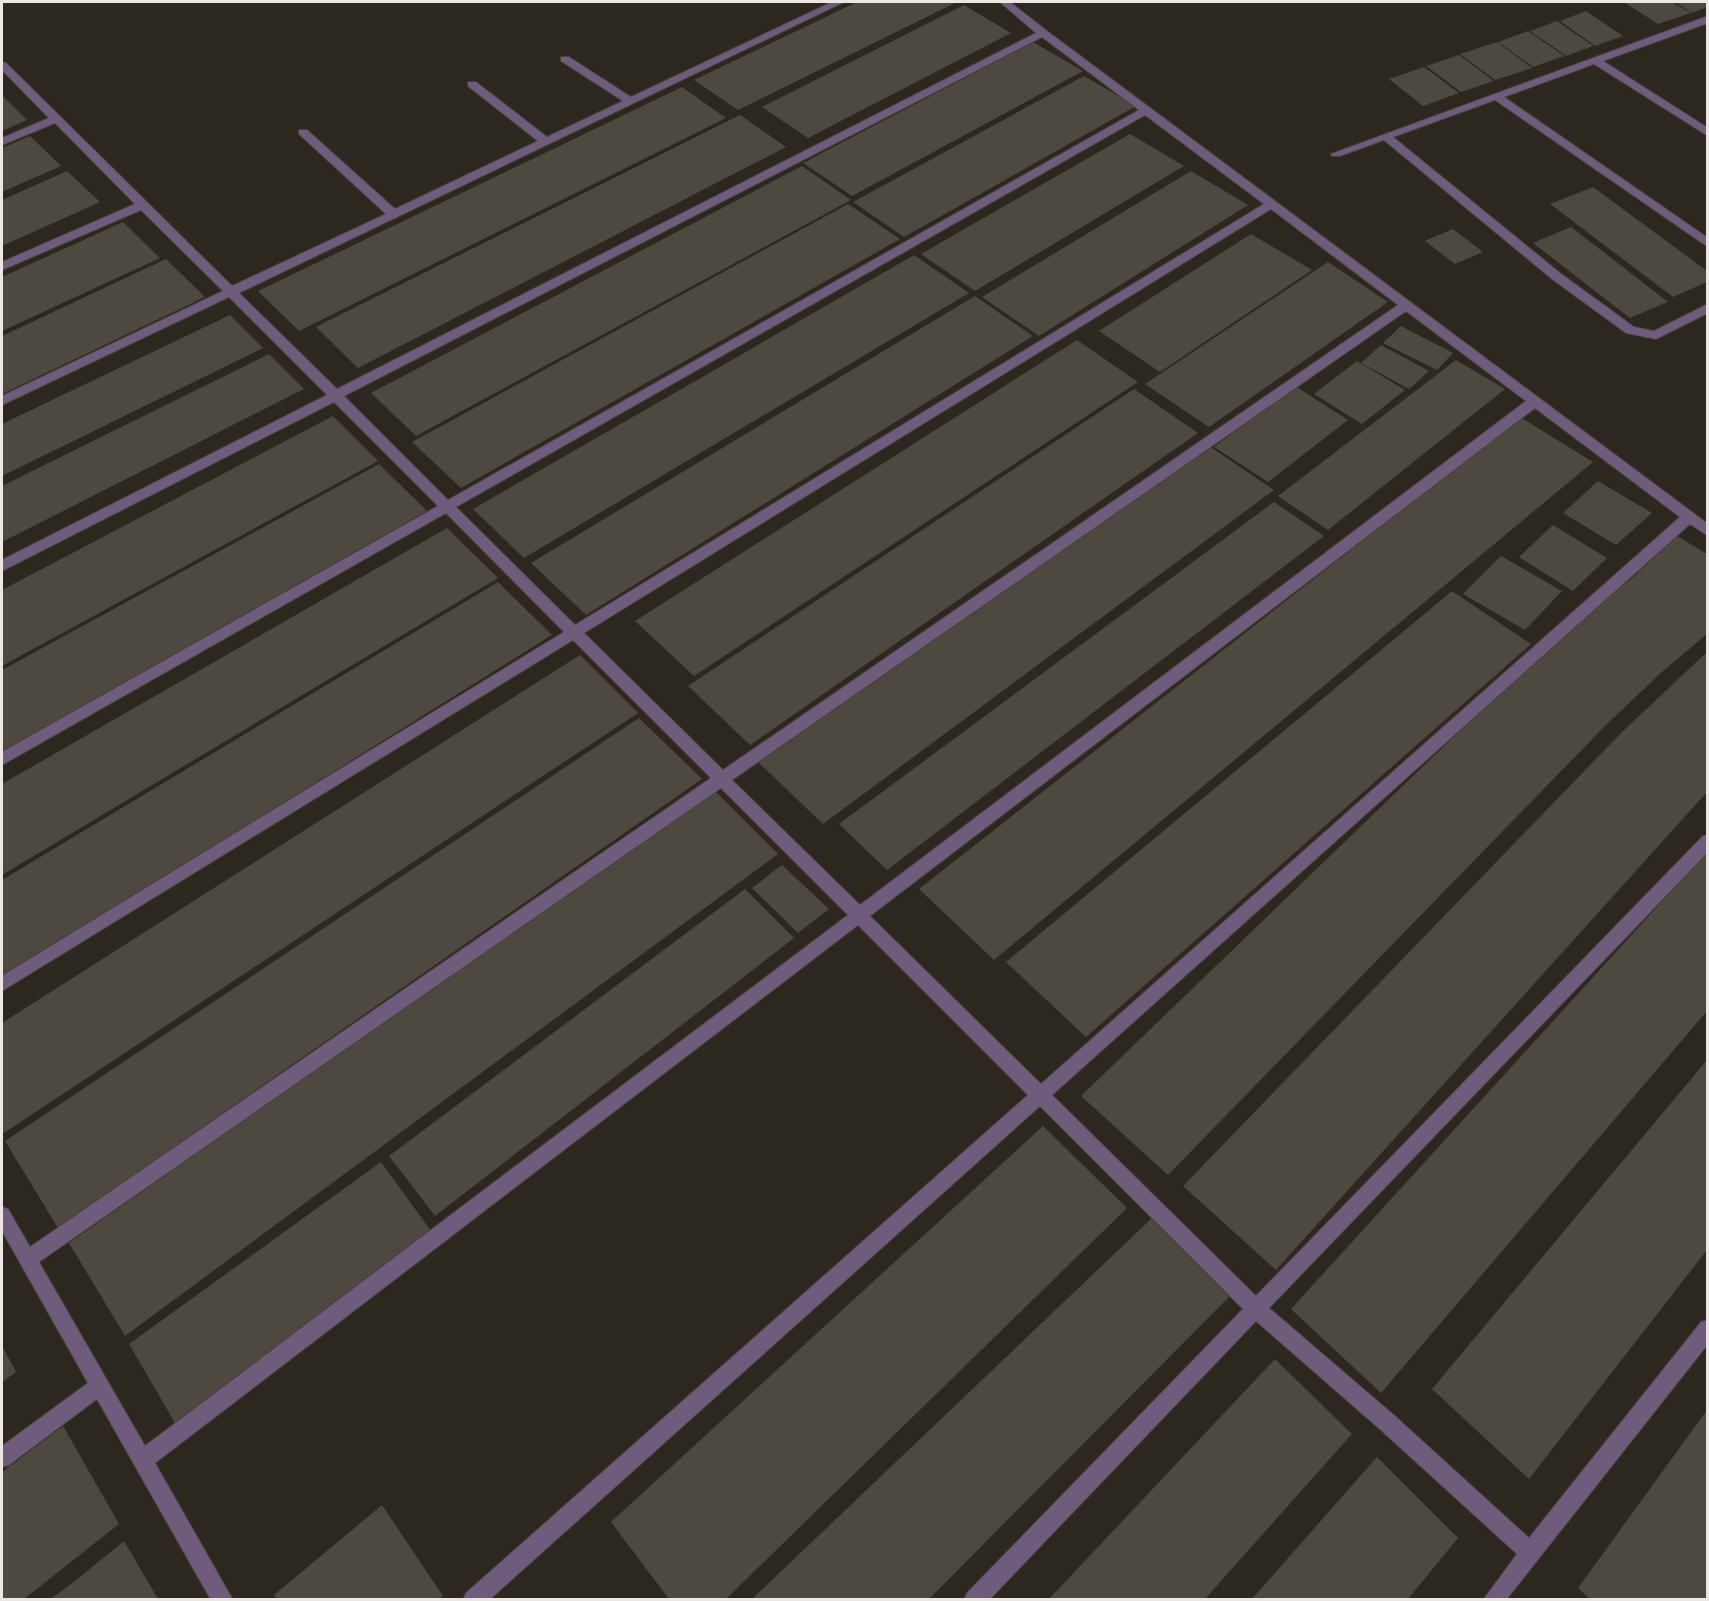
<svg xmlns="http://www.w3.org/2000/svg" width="1709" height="1601" viewBox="0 0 1709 1601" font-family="'Asap Condensed',sans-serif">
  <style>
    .building { fill: #4d4840 }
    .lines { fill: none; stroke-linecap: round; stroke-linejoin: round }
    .minor-casing { stroke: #47433b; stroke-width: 2 }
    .minor { fill: #6f5c7d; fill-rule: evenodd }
  </style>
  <rect width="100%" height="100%" fill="#2c2820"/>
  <g class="building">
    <polygon points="857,2 957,2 738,110 694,80"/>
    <polygon points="1624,2 1672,2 1691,13 1658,24"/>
    <polygon points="1675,2 1707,2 1707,7 1692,13"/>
    <polygon points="964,5 1011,33 808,138 762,107"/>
    <polygon points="1586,11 1623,36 1595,46 1560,21"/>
    <polygon points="1557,21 1593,46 1566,56 1530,31"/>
    <polygon points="1528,31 1564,56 1533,67 1498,42"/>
    <polygon points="1033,42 1083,71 852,196 803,163"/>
    <polygon points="1497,42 1532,68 1495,80 1460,54"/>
    <polygon points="1459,55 1494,81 1461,92 1426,66"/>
    <polygon points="1424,67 1459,93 1423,106 1389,79"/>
    <polygon points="1084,76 1136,106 904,237 853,202"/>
    <polygon points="682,87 726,118 299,331 258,291"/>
    <polygon points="2,95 27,120 2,131"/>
    <polygon points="740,115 786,147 358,368 316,327"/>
    <polygon points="1130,134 1184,166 975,291 921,254"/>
    <polygon points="30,136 61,166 2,192 2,148"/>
    <polygon points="802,166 851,200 416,436 371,393"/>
    <polygon points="67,171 100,202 2,246 2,200"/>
    <polygon points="1191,171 1248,205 1039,336 982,297"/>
    <polygon points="1593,187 1707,271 1707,282 1673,297 1550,204"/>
    <polygon points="848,204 900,239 461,488 412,442"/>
    <polygon points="123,222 160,258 2,331 2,277"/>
    <polygon points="1571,227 1606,254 1668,302 1630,318 1533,243"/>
    <polygon points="1453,229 1483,252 1455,264 1425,241"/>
    <polygon points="1251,234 1312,270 1160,372 1099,331"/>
    <polygon points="914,255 969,293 524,558 473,509"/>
    <polygon points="166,259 205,297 2,394 2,336"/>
    <polygon points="1328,262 1388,302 1209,427 1145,384"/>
    <polygon points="975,296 1033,336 586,615 531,563"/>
    <polygon points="230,315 263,348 2,476 2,424"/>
    <polygon points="1401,326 1453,353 1437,370 1383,343"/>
    <polygon points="1077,340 1138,382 694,676 635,621"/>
    <polygon points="1381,345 1429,371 1409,389 1361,363"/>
    <polygon points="269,354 304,389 2,542 2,486"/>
    <polygon points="1456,360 1505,389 1328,530 1278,496"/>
    <polygon points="1357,361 1405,390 1362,424 1314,394"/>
    <polygon points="1295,386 1348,420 1268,482 1214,447"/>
    <polygon points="1134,389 1198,433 750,745 688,686"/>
    <polygon points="333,416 378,461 2,666 2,590"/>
    <polygon points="1520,417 1593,462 994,960 919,889"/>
    <polygon points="1206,444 1274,490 823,824 757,761"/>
    <polygon points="379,464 427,511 2,752 2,670"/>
    <polygon points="1598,481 1652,513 1616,545 1563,513"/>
    <polygon points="1274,502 1324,536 887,870 839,824"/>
    <polygon points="1553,525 1607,558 1573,591 1519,557"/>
    <polygon points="447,528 498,578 2,875 2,784"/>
    <polygon points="1677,536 1707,554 1707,634 1663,671 1606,725 1168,1175 1081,1096 1524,669 1583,617 1631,579"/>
    <polygon points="1501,556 1562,591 1525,630 1463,594"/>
    <polygon points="498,582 552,635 2,979 2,880"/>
    <polygon points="1452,591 1531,644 1086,1037 1006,962"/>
    <polygon points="1707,652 1707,792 1276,1270 1183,1186 1622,732"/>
    <polygon points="580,655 638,713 4,1133 2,1128 2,1023"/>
    <polygon points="639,718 702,779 58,1228 5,1141"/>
    <polygon points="713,789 778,854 125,1336 69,1243"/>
    <polygon points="1707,852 1707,1011 1381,1393 1291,1309"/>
    <polygon points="782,865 829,909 798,933 752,888"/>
    <polygon points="745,889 794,938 435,1216 389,1156"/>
    <polygon points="1707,1060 1707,1250 1529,1479 1432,1389"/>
    <polygon points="1043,1126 1127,1208 726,1599 669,1599 611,1522"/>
    <polygon points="381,1162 431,1231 175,1423 129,1344"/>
    <polygon points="1152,1218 1230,1296 929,1599 752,1599"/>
    <polygon points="2,1346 16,1372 2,1382"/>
    <polygon points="1275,1359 1352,1434 1205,1599 1049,1599"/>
    <polygon points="1707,1410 1707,1599 1590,1599 1578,1588"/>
    <polygon points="63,1426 119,1524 24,1599 2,1599 2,1472"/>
    <polygon points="1377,1457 1458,1538 1408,1599 1252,1599"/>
    <polygon points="382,1505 443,1596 438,1599 277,1599 274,1595"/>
    <polygon points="124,1541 158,1599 51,1599 75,1581"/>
  </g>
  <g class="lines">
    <g class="minor-casing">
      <g id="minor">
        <path d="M832,2H844L239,293L337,389L1036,33L1000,2H1010L1047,31L1708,524V536L1690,524L1052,1095L1256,1296L1703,836L1708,835V852L1269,1308L1396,1417L1529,1538L1701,1322L1708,1320V1344L1506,1600H1483L1517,1554L1382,1431L1256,1321L989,1600H964L967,1593L1243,1309L1040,1106L489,1600H463L466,1593L1028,1095L858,925L155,1463L233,1600H211L97,1399L9,1465L2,1467V1446L88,1383L2,1231V1207L8,1209L30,1247L711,778L573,640L2,991V976L564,632L446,513L2,765V752L438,506L334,402L2,571V560L327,395L229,297L2,405V396L223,291L141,210L2,270V262L135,204L55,123L2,145V138L49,118L2,70V62L6,63L232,286L386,214L299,134V130H307L395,209L538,141L468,86V82H476L547,137L623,101L561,61V57H569L631,97ZM1042,37L1139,110L448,500L344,396ZM1145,115L1264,204L575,625L456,507ZM1271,209L1398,305L723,770L584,633ZM1406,311L1526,401L860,905L732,780ZM1535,408L1680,517L1041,1084L870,916ZM721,788L848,915L145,1446L39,1262Z"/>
        <polygon points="1708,16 1708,23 1603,61 1708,128 1708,136 1594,64 1504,97 1708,238 1708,247 1495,100 1393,137 1560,273 1634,327 1654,331 1708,304 1708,313 1656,339 1626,333 1552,279 1384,140 1340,156 1332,156 1331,154"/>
      </g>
    </g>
    <use href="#minor" class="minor"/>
  </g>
  <rect width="1709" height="1601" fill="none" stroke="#ebe8e3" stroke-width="6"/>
</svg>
